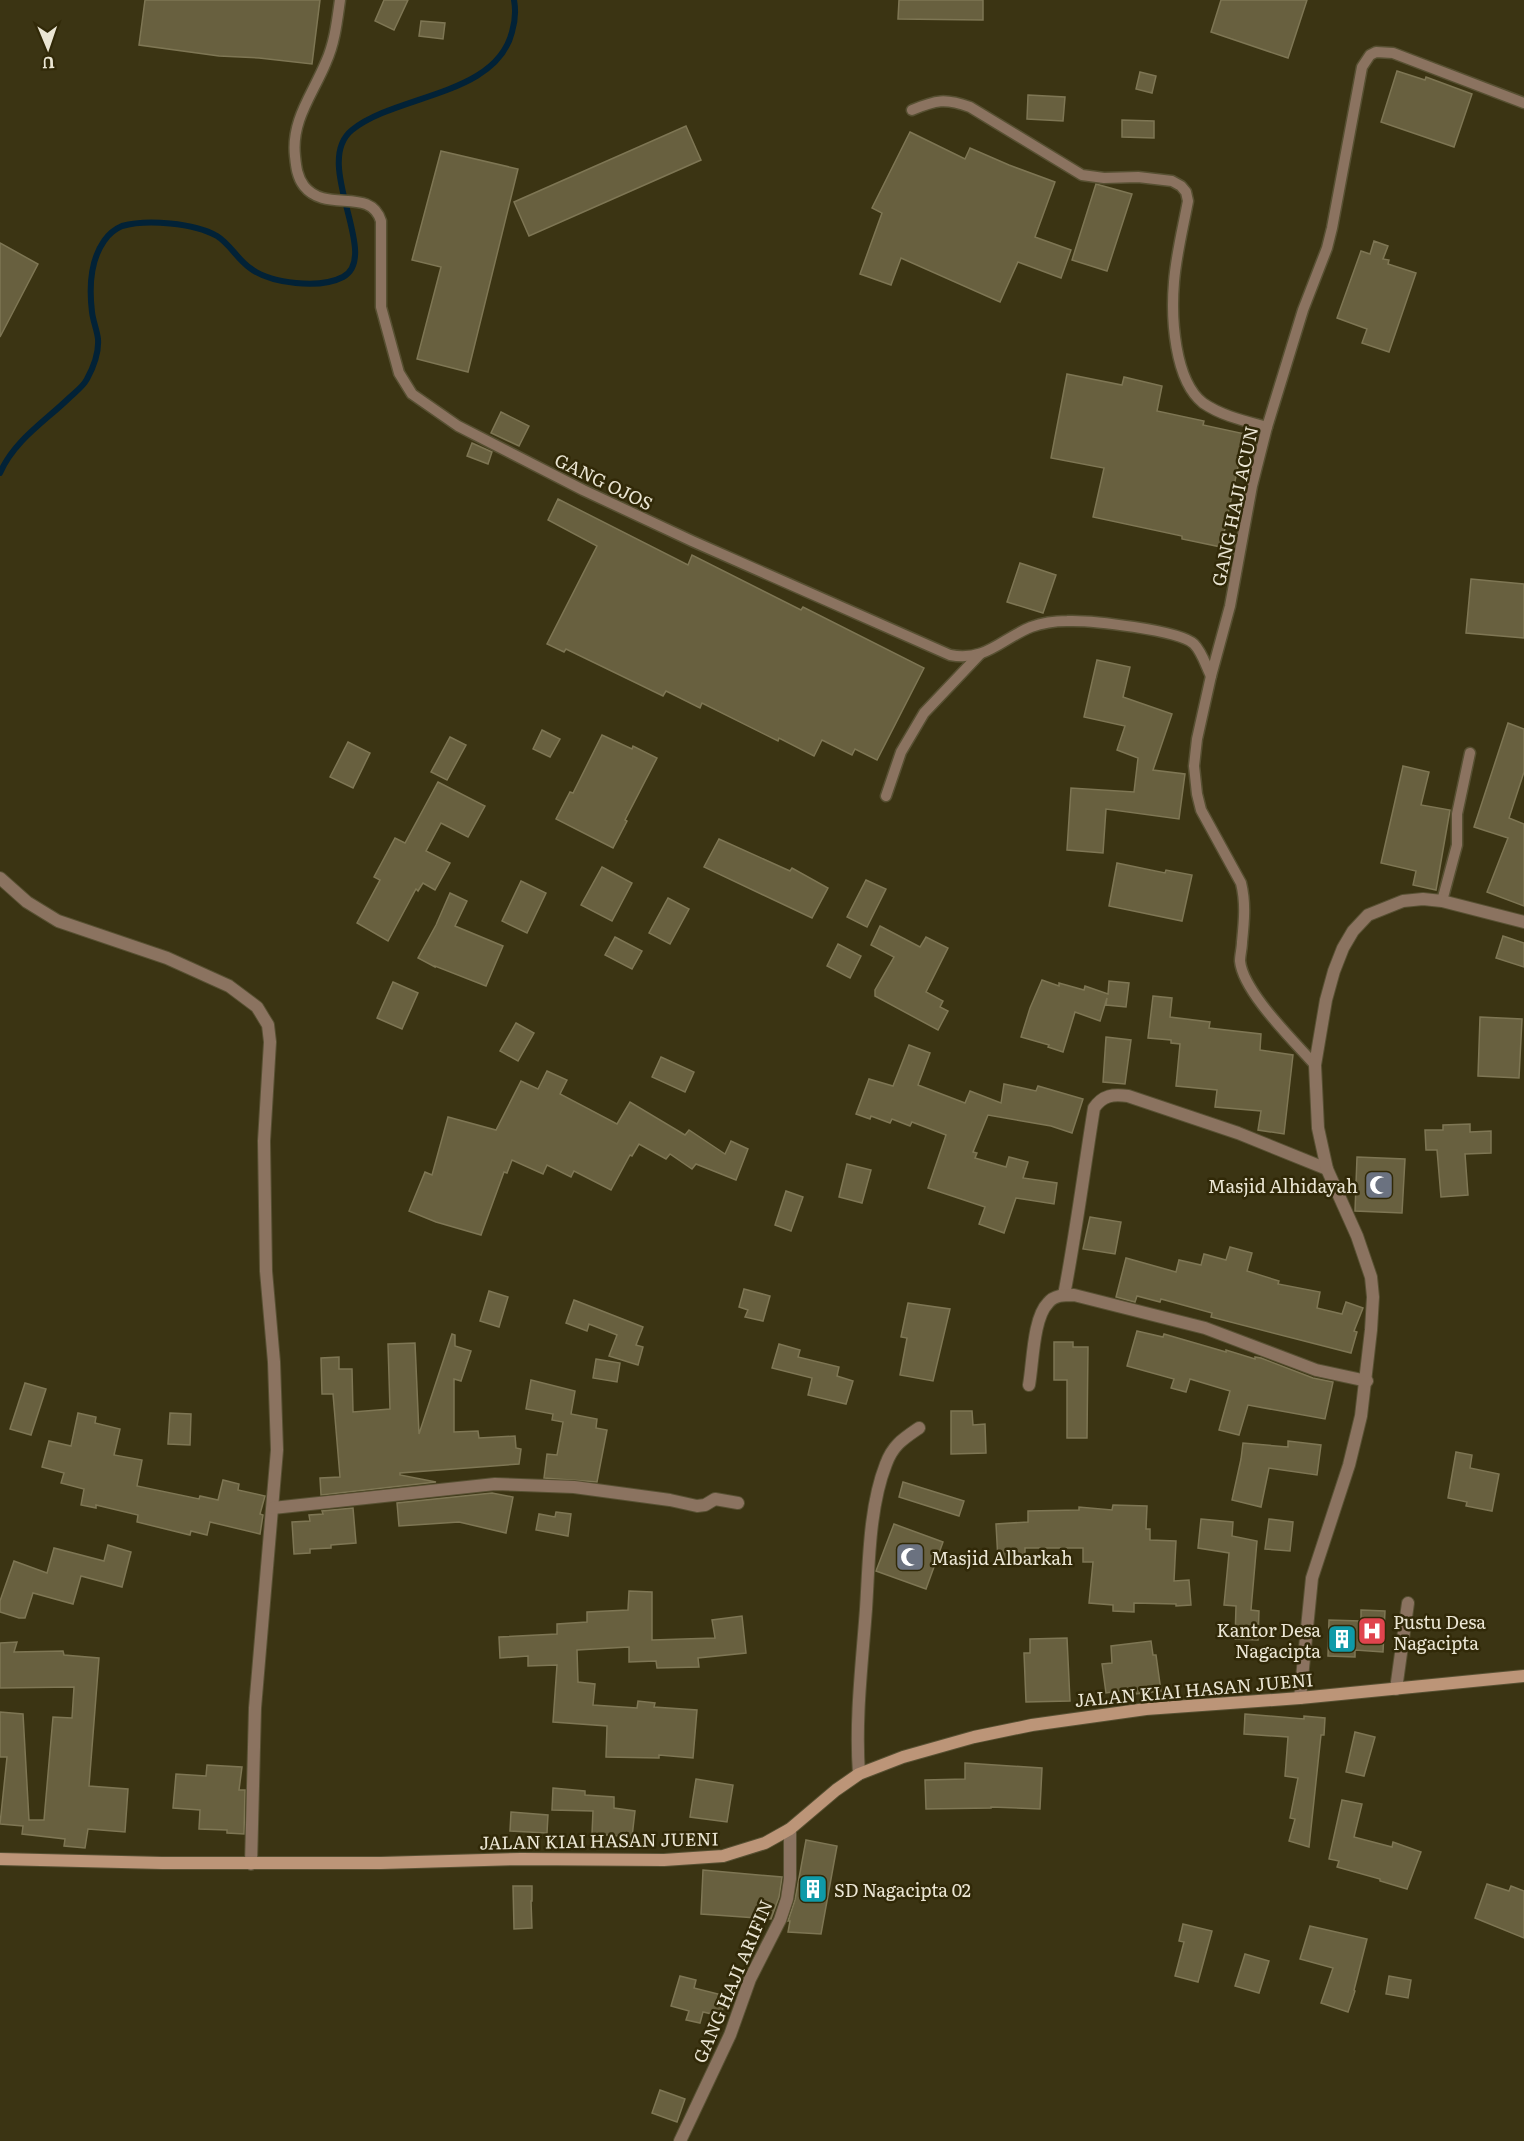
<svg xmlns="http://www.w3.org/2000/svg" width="1524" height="2141" viewBox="0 0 1524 2141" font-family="Literata,serif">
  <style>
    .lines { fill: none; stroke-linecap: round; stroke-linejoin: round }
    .stream { stroke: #022237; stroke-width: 6 }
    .building { fill: #68603f; stroke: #7e7654; stroke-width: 1.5 }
    .lane-casing { stroke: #575032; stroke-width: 13 }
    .street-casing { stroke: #575032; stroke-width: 14 }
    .secondary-casing { stroke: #575032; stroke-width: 14 }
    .lane { stroke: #8b7360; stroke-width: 10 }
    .street { stroke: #8b7360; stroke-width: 12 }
    .secondary { stroke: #bc9578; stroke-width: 12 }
    .labels { text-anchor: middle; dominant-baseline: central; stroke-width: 5; stroke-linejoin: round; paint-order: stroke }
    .street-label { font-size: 18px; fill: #ebe6d4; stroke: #312908 }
    .poi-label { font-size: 18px; fill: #ebe6d4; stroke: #312908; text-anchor: start }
  </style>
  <rect width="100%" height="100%" fill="#3b3413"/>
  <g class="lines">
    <path class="stream" d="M0,473C14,441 44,422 68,399C74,393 83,387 87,379C93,368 99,352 98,339C97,330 93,321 92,312C89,287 90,261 104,241C108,235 115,229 122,226C147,219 194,223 217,236C230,244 237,259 250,268C271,284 320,289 343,277C382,256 311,163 352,130C397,94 496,96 512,32C515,22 516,11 514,0"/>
  </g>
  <g class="building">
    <polygon points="145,0 320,0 312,64 259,58 219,56 139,45"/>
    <polygon points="384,0 408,0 394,30 375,21"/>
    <polygon points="899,0 983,0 983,20 898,19"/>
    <polygon points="1221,0 1307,0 1288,58 1211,32"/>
    <polygon points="421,21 445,23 443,39 419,36"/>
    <polygon points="1397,71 1425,80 1426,77 1472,94 1454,147 1381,122"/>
    <polygon points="1140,72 1156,76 1152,93 1136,89"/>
    <polygon points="1028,95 1065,97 1063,121 1027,119"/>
    <polygon points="1122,120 1154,121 1154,138 1122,137"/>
    <polygon points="686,126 701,160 529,236 514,202"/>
    <polygon points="910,132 965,159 970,148 1009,165 1055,182 1035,237 1071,250 1061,278 1018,262 1000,302 901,258 891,285 860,274 882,213 872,208"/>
    <polygon points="441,151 518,169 468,372 417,359 441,267 412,260"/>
    <polygon points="1096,184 1132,194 1107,271 1072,260"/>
    <polygon points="1374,241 1388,246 1383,259 1389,260 1388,264 1416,273 1389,352 1362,343 1367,329 1337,318 1361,251 1370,254"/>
    <polygon points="0,243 38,264 0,337"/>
    <polygon points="1067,374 1122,385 1124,377 1162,386 1157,411 1204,421 1203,425 1245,434 1221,547 1182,539 1182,536 1093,517 1104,468 1051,458"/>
    <polygon points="501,412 529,426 519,446 491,433"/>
    <polygon points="472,443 492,452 488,464 467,456"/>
    <polygon points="558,499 688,565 692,555 801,610 803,607 924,668 877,760 855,749 852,755 822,740 814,756 779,738 778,741 702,703 700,708 666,691 663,696 566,649 564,652 547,644 597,546 548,520"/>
    <polygon points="1020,563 1056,575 1043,613 1007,602"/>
    <polygon points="1471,579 1524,584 1524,638 1466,633"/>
    <polygon points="1097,660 1130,667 1123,697 1172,714 1153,770 1185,774 1179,819 1106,809 1103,853 1067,850 1071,788 1134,792 1138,758 1117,750 1125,726 1084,717"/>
    <polygon points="1508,723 1524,729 1524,772 1509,818 1524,824 1524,906 1487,892 1508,838 1474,827"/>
    <polygon points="542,730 560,739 550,757 533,749"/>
    <polygon points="602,735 632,749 633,746 657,758 625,820 627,821 613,848 556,819 570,792 573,793"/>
    <polygon points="450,737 466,745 447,780 431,772"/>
    <polygon points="348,742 370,753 353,788 330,777"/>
    <polygon points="1403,766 1429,772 1421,805 1450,810 1436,890 1413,885 1416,871 1381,863"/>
    <polygon points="438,782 485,806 468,837 441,823 426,851 450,863 435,890 423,883 418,891 416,889 388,941 357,923 380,880 374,877 395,838 405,843"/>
    <polygon points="719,839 790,871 792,868 828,888 812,918 704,867"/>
    <polygon points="1117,863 1165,873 1166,870 1192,875 1182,921 1109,906"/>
    <polygon points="602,867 632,883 612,921 581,905"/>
    <polygon points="866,880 886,889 867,927 847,917"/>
    <polygon points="521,881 546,893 527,933 502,921"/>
    <polygon points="450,893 467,901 455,926 503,946 486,986 435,966 435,967 418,958 436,925"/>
    <polygon points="668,898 689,909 670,944 649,933"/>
    <polygon points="880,926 920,947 926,937 948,948 926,992 943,1001 940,1007 948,1011 938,1030 875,996 875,990 894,957 871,945"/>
    <polygon points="1503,936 1524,943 1524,967 1496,958"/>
    <polygon points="615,937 642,951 632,969 605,955"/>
    <polygon points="838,944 861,956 850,978 827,966"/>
    <polygon points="1042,980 1059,986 1059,983 1084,990 1085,986 1108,994 1109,981 1129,983 1126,1007 1106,1005 1107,998 1100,1021 1075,1012 1063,1052 1048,1047 1049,1045 1021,1037 1030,1008"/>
    <polygon points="393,982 418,993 402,1029 377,1018"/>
    <polygon points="1153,996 1172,998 1170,1017 1210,1022 1209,1028 1261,1034 1260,1050 1293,1055 1284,1134 1258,1130 1261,1111 1215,1107 1217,1090 1176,1086 1180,1044 1171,1043 1171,1040 1148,1038"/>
    <polygon points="1480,1017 1522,1019 1519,1078 1478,1076"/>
    <polygon points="516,1023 534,1033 518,1061 500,1051"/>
    <polygon points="1106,1037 1131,1040 1125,1084 1103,1082"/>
    <polygon points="909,1045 930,1053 918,1085 965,1103 970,1091 1001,1103 1004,1084 1036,1091 1038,1086 1083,1099 1072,1133 1051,1126 988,1115 973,1152 977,1153 975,1158 1006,1167 1009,1157 1028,1162 1023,1178 1057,1183 1054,1204 1016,1198 1004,1233 979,1224 985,1207 928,1188 946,1135 912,1122 910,1126 892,1119 890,1123 871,1116 870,1119 856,1114 869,1079 893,1086"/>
    <polygon points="661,1057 694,1072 685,1092 652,1077"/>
    <polygon points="547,1071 567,1080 560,1094 617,1124 630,1102 685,1135 689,1130 725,1154 731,1141 748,1149 736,1180 696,1164 692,1169 670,1154 666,1159 639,1144 632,1156 630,1155 611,1190 574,1171 571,1177 547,1165 543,1174 512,1160 507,1173 504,1172 481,1235 436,1222 409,1211 425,1172 432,1175 448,1117 496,1130 521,1081 538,1089"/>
    <polygon points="1470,1124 1470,1132 1491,1131 1491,1153 1465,1154 1468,1195 1441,1197 1437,1150 1426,1150 1425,1130 1443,1130 1443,1125"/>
    <polygon points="1357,1157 1405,1159 1402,1213 1355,1211"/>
    <polygon points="847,1164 871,1170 862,1203 839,1197"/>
    <polygon points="786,1191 803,1197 791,1231 775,1225"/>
    <polygon points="1090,1217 1121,1222 1115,1254 1083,1249"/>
    <polygon points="1230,1247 1252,1253 1247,1271 1279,1281 1278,1284 1320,1292 1317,1308 1342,1314 1346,1302 1363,1308 1354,1331 1357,1332 1351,1353 1211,1317 1212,1313 1161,1299 1160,1302 1137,1296 1135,1302 1116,1297 1126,1258 1176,1272 1179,1260 1201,1265 1204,1254 1226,1260"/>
    <polygon points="744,1289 770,1296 763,1321 745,1317 748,1310 739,1307"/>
    <polygon points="489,1291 508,1297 499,1327 480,1321"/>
    <polygon points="574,1300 643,1327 636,1345 643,1347 638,1365 609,1356 617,1335 589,1324 587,1331 566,1323"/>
    <polygon points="908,1303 950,1309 933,1381 900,1375 907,1338 901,1337"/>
    <polygon points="1137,1331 1163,1337 1164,1334 1226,1352 1226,1350 1255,1359 1255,1357 1261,1358 1313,1378 1333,1382 1325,1419 1248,1405 1239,1435 1219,1430 1230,1391 1190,1379 1186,1392 1171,1388 1174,1379 1127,1366"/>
    <polygon points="452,1334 455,1335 455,1346 471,1351 461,1381 454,1379 454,1432 478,1431 479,1438 515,1436 516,1448 521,1449 519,1464 400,1473 400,1475 436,1482 321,1495 320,1478 340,1477 333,1394 322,1394 321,1358 339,1357 339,1369 352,1369 353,1412 390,1409 388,1344 415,1343 419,1434"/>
    <polygon points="1054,1342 1073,1342 1073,1347 1088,1347 1087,1438 1067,1438 1067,1380 1054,1380"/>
    <polygon points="779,1344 800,1350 798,1357 839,1367 837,1376 853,1381 846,1404 808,1395 812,1378 772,1368"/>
    <polygon points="596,1359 620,1363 617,1382 593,1378"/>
    <polygon points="531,1380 575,1391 571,1414 597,1419 596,1428 607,1430 597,1482 544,1478 547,1454 557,1455 563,1422 552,1420 553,1414 526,1409"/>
    <polygon points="25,1383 46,1389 31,1435 10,1429"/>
    <polygon points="951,1411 972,1411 973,1425 985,1424 986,1453 951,1454"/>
    <polygon points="78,1413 96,1417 95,1423 120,1429 114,1455 142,1460 137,1486 199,1499 200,1496 218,1500 223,1480 239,1484 238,1490 265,1496 260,1514 263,1515 260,1534 210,1522 207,1535 191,1531 190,1535 137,1522 138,1515 96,1505 96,1508 81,1505 84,1489 61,1483 64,1473 42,1467 49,1441 71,1446"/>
    <polygon points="170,1413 191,1414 190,1445 168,1444"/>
    <polygon points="1288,1441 1321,1445 1317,1475 1269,1468 1261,1507 1232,1500 1241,1459 1243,1443 1288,1447"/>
    <polygon points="1456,1452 1472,1455 1470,1468 1499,1474 1492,1511 1466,1506 1467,1502 1448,1498"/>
    <polygon points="903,1482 964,1501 959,1516 899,1497"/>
    <polygon points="492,1493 513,1497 506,1533 459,1522 399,1526 397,1503"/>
    <polygon points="1113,1505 1147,1506 1146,1529 1150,1529 1150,1540 1176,1541 1174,1581 1189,1580 1191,1605 1176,1606 1176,1604 1134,1603 1134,1612 1113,1611 1113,1605 1089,1603 1093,1562 1083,1562 1083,1548 1025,1548 1025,1558 998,1560 996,1524 1028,1522 1028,1511 1079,1510 1079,1507 1112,1510"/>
    <polygon points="353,1508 356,1543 331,1545 331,1548 310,1549 310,1553 294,1554 292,1522 310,1521 309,1515 323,1514 322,1511"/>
    <polygon points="556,1512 571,1514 568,1536 536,1530 539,1514 555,1517"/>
    <polygon points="1201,1519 1233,1522 1232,1536 1257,1541 1251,1610 1259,1611 1258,1640 1235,1639 1236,1606 1224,1605 1229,1553 1198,1548"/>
    <polygon points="1269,1519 1293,1522 1290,1551 1265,1549"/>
    <polygon points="894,1524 943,1542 926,1589 876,1571"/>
    <polygon points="108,1545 131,1552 122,1587 81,1576 73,1604 33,1593 25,1618 19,1618 0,1612 0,1601 14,1561 47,1573 54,1548 104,1561"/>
    <polygon points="629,1591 652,1592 652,1640 715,1638 712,1620 742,1616 746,1653 698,1658 699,1667 657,1668 656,1661 629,1662 629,1647 577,1650 578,1682 595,1684 593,1705 637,1708 638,1701 655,1703 654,1707 697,1710 693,1758 659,1755 659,1758 606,1757 607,1726 553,1722 557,1665 528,1666 528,1656 500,1658 499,1637 557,1634 557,1624 587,1622 587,1612 628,1610"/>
    <polygon points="1361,1610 1385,1611 1383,1652 1355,1650 1355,1657 1328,1656 1329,1620 1361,1621"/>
    <polygon points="1067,1638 1070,1701 1026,1702 1024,1653 1030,1653 1030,1639"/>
    <polygon points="1151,1641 1153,1655 1156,1655 1161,1691 1127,1695 1126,1690 1106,1693 1102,1664 1112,1663 1111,1646"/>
    <polygon points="17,1642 14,1652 63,1651 64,1655 99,1658 89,1786 128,1789 125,1832 88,1829 85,1848 64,1846 65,1839 22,1834 23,1826 0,1824 7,1757 0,1757 0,1712 23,1714 29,1820 44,1820 53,1717 72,1718 74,1687 0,1688 0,1643"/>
    <polygon points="1245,1714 1304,1719 1304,1716 1325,1718 1324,1735 1321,1735 1309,1847 1289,1841 1295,1819 1290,1818 1298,1778 1285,1776 1288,1737 1244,1734"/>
    <polygon points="1355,1732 1375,1737 1364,1776 1346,1772"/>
    <polygon points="965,1763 1042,1768 1040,1809 991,1807 991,1808 926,1809 925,1780 965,1779"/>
    <polygon points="207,1765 242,1767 239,1790 245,1790 244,1834 227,1833 227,1830 199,1829 200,1810 173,1808 176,1774 206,1776"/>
    <polygon points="696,1779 733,1785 727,1822 690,1817"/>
    <polygon points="553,1788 585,1791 585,1795 614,1797 614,1808 635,1811 632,1837 592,1834 593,1811 552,1810"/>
    <polygon points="1342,1800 1362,1804 1354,1837 1392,1847 1393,1842 1421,1852 1407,1889 1380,1881 1380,1879 1337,1867 1339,1861 1329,1859"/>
    <polygon points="511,1812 548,1815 547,1833 510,1831"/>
    <polygon points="806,1840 837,1846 821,1934 788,1932 790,1921 788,1921 795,1900"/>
    <polygon points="703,1870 782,1877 779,1897 771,1919 701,1914"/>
    <polygon points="1487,1884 1509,1891 1511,1886 1524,1891 1524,1938 1475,1918"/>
    <polygon points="513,1886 532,1886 532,1901 531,1901 532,1928 514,1929"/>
    <polygon points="1183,1924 1212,1931 1198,1982 1175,1976 1184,1942 1179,1941"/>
    <polygon points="1310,1926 1367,1939 1354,1990 1355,1991 1348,2012 1321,2003 1333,1968 1300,1959"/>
    <polygon points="1245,1954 1269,1961 1259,1993 1235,1986"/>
    <polygon points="680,1976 696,1980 694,1988 726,1996 721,2016 703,2012 700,2023 686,2020 689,2011 671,2006"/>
    <polygon points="1389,1976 1411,1980 1408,1998 1386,1994"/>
    <polygon points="660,2090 685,2099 677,2122 652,2113"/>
  </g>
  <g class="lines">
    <g class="lane-casing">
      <g id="lane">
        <path d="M340,0C337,21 335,42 326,62C313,94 291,120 295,156C296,166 297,177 304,186C326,214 370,186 381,221V307L399,373L412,394L458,426L583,490L692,541L950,655C986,662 1001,639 1031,627C1042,623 1055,621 1067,621C1089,620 1180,630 1194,644C1202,652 1206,666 1211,676"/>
        <path d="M912,110C936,100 945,98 970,107L1082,175L1104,178L1138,177L1172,181L1181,186L1186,192L1188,201C1183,228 1176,255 1174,282C1171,317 1174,380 1203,403C1222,416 1245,421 1267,427"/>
        <polyline points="886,796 901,752 924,713 980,654"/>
        <polyline points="1442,901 1457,845 1457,814 1470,753"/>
        <path d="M1315,1065C1294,1041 1243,992 1240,961C1240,955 1242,948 1242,942C1244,922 1246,903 1241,883L1201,810L1197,794L1194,766L1197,739L1211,676L1230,606L1252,486L1267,427L1303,310L1327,248L1332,228L1362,67L1370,55L1376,52L1393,53L1524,103"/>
      </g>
    </g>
    <g class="street-casing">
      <g id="street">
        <polyline points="0,878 27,902 58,921 167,958 229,986 257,1007 268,1025 270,1042 264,1141 266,1271 274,1362 277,1450 255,1708 251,1864"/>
        <path d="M1064,1295C1076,1233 1084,1170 1094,1108C1103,1095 1113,1094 1128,1096L1238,1133L1327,1169"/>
        <path d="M1029,1385C1033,1363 1033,1318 1048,1303C1054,1295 1064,1295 1074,1295L1205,1328L1316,1370L1367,1381"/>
        <polyline points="273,1508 495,1484 574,1487 670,1500 697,1506 705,1505 715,1499 738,1503"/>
        <polyline points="1396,1689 1408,1603"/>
        <polyline points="1300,1698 1312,1578 1349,1465 1361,1416 1371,1330 1373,1297 1371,1277 1357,1236 1327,1169 1318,1128 1315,1065 1326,1000 1334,971 1343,948 1353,931 1368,915 1403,901 1423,899 1442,901 1524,922"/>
        <path d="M859,1774C855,1719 862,1664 866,1609C869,1563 869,1507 886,1464C893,1445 903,1439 919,1428"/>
        <polyline points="680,2141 730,2035 750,1979 780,1920 787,1899 790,1879 790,1829"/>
      </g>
    </g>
    <g class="secondary-casing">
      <polyline id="secondary" points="0,1859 162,1863 381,1863 521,1859 664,1860 723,1856 765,1843 790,1829 836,1790 859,1774 903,1757 974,1737 1032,1725 1146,1709 1300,1698 1524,1676"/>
    </g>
    <use href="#lane" class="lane"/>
    <use href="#street" class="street"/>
    <use href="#secondary" class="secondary"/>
  </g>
  <defs>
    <g id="mosque-square" transform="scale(1.5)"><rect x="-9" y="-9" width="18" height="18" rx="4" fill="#6b7280" stroke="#312908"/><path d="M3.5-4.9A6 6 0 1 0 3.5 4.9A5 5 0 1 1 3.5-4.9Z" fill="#fff"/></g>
    <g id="hospital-square" transform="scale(1.5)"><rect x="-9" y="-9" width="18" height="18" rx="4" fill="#e0444e" stroke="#312908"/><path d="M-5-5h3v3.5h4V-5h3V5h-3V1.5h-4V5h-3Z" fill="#fff"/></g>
    <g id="building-square" transform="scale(1.5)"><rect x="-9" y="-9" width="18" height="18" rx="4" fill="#0f9aa8" stroke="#312908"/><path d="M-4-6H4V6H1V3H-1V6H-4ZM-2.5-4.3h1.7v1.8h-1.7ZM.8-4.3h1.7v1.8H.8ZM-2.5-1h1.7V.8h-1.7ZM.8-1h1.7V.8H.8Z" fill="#fff"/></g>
  </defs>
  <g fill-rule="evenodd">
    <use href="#mosque-square" x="1379" y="1185"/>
    <use href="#mosque-square" x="910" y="1557"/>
    <use href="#hospital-square" x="1372" y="1631"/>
    <use href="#building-square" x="1342" y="1639"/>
    <use href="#building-square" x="813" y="1889"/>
  </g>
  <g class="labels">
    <g class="street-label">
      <text transform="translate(604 481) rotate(26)">GANG OJOS</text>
      <text transform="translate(1234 506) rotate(-78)">GANG HAJI ACUN</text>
      <text transform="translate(1194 1689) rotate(-5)">JALAN KIAI HASAN JUENI</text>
      <text transform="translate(599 1840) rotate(-1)">JALAN KIAI HASAN JUENI</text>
      <text transform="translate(732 1981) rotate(-67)">GANG HAJI ARIFIN</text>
    </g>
    <g class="poi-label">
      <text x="1358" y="1185" text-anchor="end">Masjid Alhidayah</text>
      <text x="931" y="1557">Masjid Albarkah</text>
      <text x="1393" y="1621">Pustu Desa<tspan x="1393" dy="21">Nagacipta</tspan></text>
      <text x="1321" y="1629" text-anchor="end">Kantor Desa<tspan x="1321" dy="21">Nagacipta</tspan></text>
      <text x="834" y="1889">SD Nagacipta 02</text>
    </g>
  </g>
  <g transform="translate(48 48) rotate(178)" stroke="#312908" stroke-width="4.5" paint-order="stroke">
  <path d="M0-4.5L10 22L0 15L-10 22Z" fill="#ebe6d4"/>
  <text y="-9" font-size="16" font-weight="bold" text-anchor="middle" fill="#ebe6d4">U</text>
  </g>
</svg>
